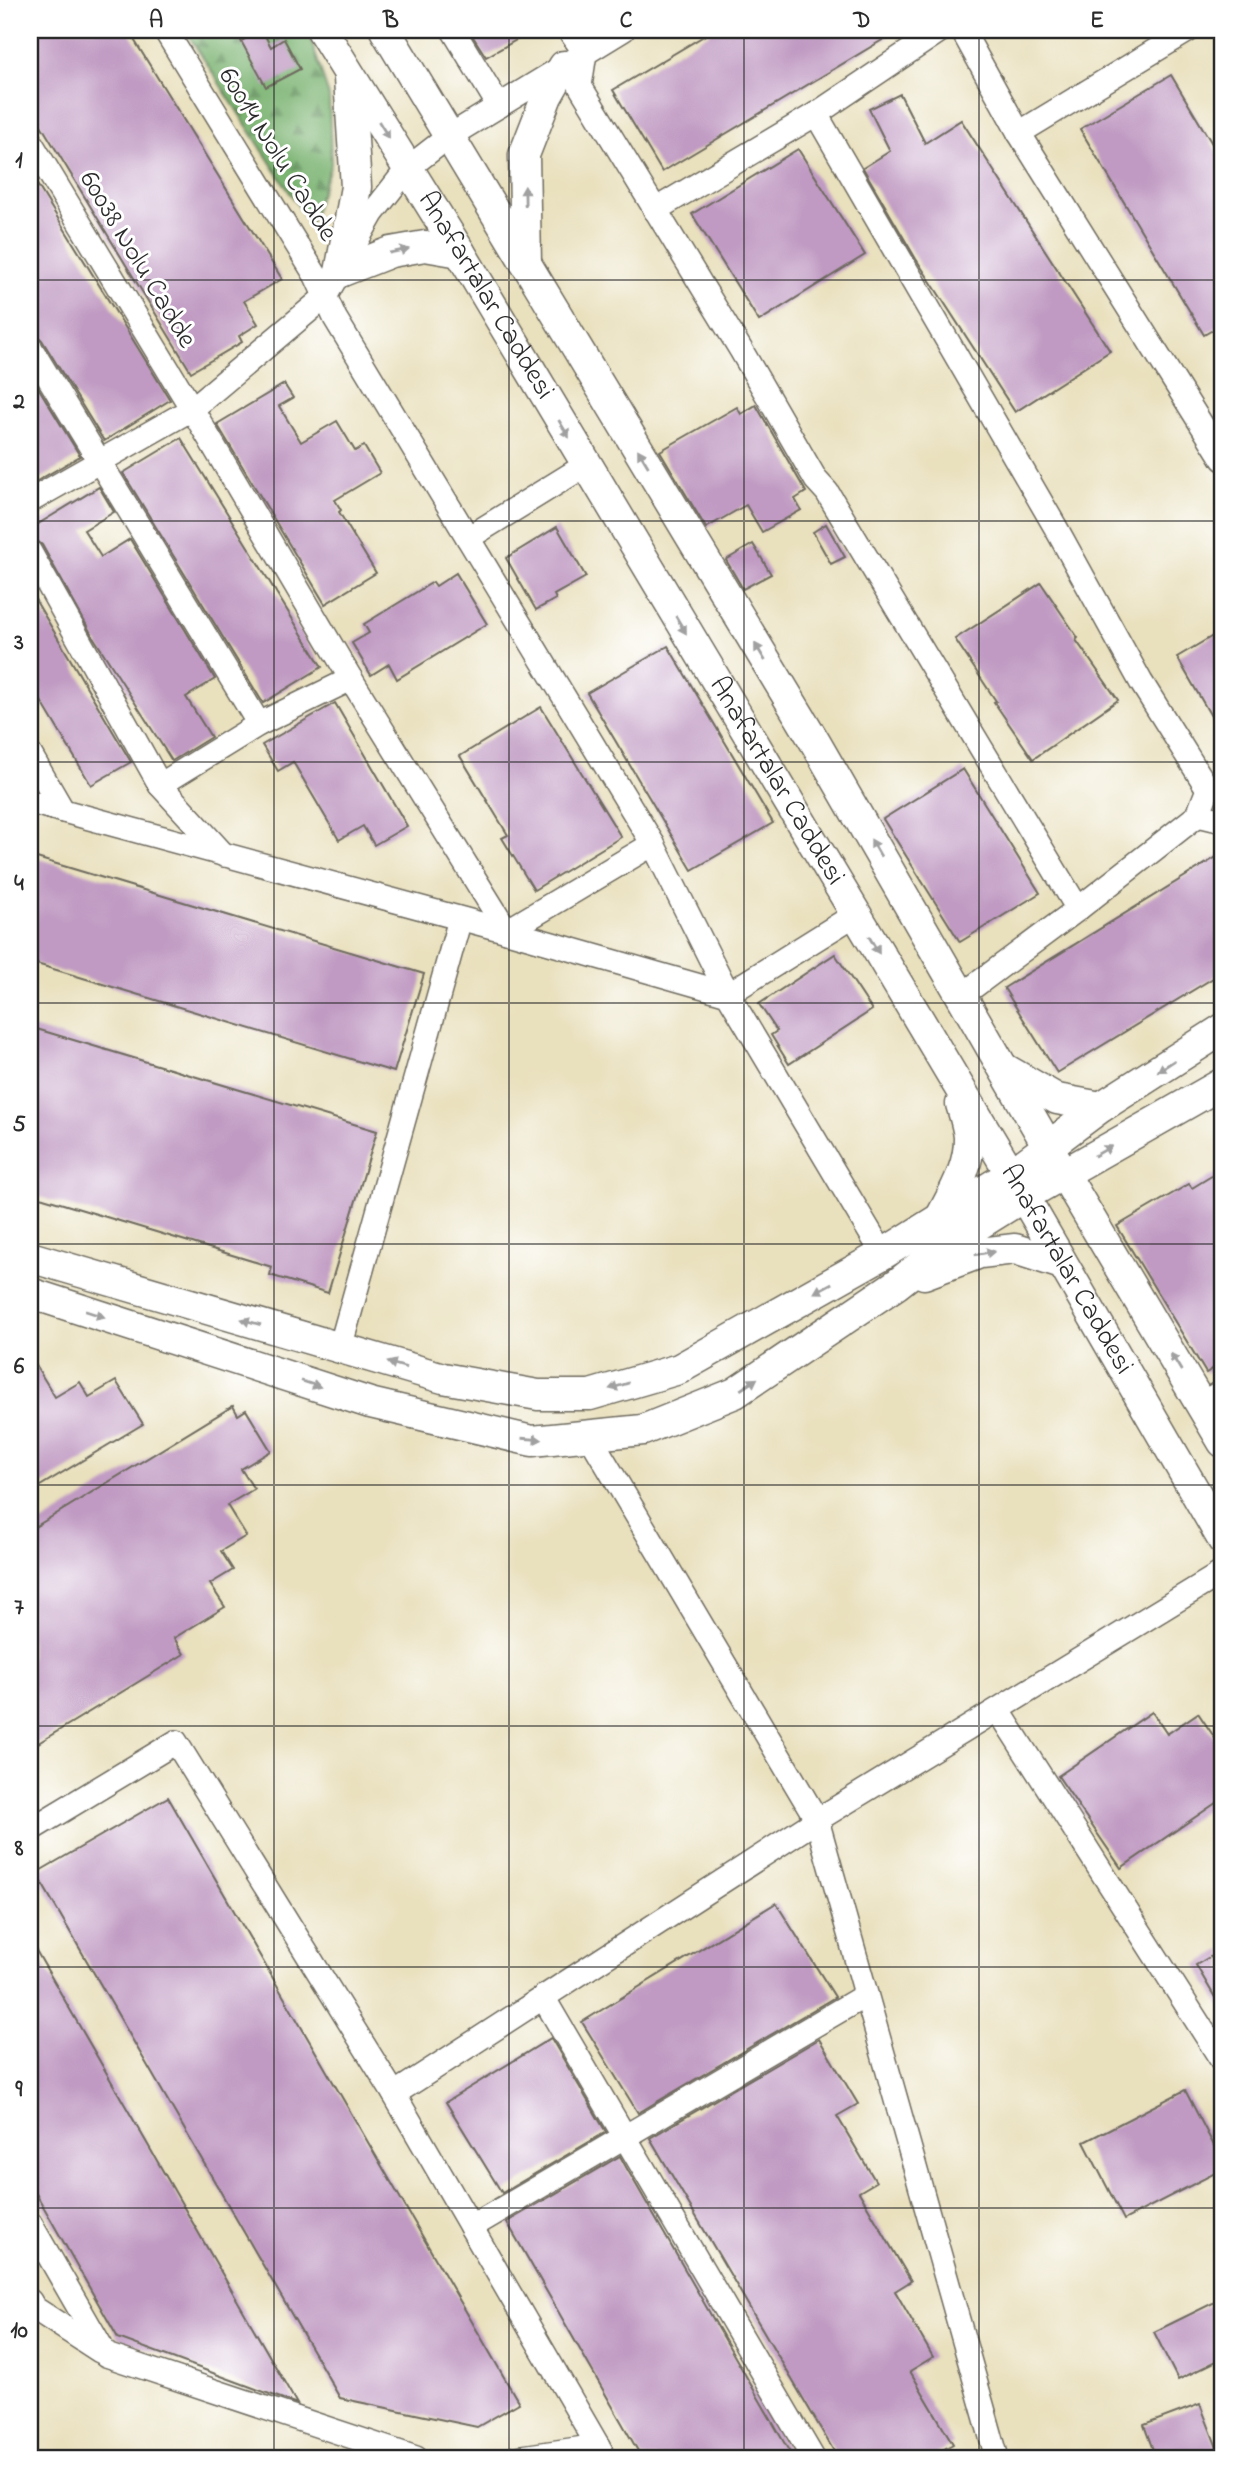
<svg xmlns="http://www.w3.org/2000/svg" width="1253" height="2488" viewBox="0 0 1253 2488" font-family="'Indie Flower',sans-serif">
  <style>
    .forest { fill: url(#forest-firs); stroke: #53704e; stroke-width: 2 }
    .building { fill: #c09ac2 }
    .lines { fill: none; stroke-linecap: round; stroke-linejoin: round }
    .minor-casing { stroke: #6e6a5e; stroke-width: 26 }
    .major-casing { stroke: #6e6a5e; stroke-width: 33 }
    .minor { stroke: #fff; stroke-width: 23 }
    .major { stroke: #fff; stroke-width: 30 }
    .oneway { fill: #a0a0a0 }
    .grid { fill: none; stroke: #2b2b2b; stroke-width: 2; stroke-opacity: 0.55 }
    .labels { text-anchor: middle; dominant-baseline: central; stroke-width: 6; stroke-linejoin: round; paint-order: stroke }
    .street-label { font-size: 28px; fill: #2b2b2b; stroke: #fff }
    .neatline { fill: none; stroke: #2b2b2b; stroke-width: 2.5 }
    .grid-label { font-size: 23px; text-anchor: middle; font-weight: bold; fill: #2b2b2b }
  </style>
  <defs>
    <pattern id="forest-firs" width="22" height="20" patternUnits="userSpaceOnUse" patternTransform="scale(1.75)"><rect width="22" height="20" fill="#7bb472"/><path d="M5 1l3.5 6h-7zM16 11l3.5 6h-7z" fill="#65935e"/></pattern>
  </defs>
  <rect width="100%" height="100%" fill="#fff"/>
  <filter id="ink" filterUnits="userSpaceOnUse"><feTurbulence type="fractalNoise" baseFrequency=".0143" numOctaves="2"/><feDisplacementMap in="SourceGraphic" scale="14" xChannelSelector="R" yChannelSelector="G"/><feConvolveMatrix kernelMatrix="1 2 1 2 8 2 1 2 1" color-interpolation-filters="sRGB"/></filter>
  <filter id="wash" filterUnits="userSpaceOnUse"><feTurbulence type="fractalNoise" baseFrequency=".00686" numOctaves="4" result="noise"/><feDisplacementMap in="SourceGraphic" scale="28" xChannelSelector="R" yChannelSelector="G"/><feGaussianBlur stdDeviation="1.57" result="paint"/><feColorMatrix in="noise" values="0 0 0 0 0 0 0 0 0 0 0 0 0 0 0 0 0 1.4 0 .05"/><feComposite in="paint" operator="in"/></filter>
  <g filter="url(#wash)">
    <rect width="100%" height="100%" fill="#e9e0bd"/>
    <polygon class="forest" points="185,30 305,30 310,37 329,96 331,164 310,224"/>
    <g id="blocks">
      <g class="building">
        <polygon points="30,30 128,30 282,279 244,301 258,324 239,336 242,342 191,372 30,107"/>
        <polygon points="262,30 271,47 284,39 300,69 266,87 241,41"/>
        <polygon points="481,30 534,30 486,57 472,35"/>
        <polygon points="714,30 899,30 662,172 613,90"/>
        <polygon points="1171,75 1223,162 1223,324 1204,335 1080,129"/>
        <polygon points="900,94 925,143 961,120 1110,351 1015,412 916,259 863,168 890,151 869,109"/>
        <polygon points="798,149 865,255 759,321 692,214"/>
        <polygon points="30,173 170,400 104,441 42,340 36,334 30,333"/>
        <polygon points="30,374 80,456 30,485"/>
        <polygon points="284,384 293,398 279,406 301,442 337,421 355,451 364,446 380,473 335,500 341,510 339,512 376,573 325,604 217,424"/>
        <polygon points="756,405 806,492 795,499 801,510 762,532 746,505 706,528 660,451 737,407 741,414"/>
        <polygon points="181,438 322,667 263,703 123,473"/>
        <polygon points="99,487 114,512 84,530 101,557 130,539 215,679 186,697 211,737 172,761 92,635 42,545 30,535 30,529"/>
        <polygon points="826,524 845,557 831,564 813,532"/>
        <polygon points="557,527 586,577 554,595 556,599 536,610 506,558"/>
        <polygon points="753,544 771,574 743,589 726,560"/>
        <polygon points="456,573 487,624 397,679 389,664 371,675 352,643 369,633 364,624 433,582 436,586"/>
        <polygon points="1041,583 1078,638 1076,640 1118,700 1033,759 994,702 996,701 955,639"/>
        <polygon points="30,591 131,762 91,785 40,699 30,705"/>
        <polygon points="1223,630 1223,737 1177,657"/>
        <polygon points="668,646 773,823 692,870 587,693"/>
        <polygon points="335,703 407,826 374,845 363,826 339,840 293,762 278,771 262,745"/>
        <polygon points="541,707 621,837 534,890 502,838 508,835 460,756"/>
        <polygon points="963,769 1040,893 960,942 883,819"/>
        <polygon points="1223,853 1223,972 1057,1073 1004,988"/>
        <polygon points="30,856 424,974 394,1072 30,962"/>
        <polygon points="835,954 872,1010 789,1064 771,1035 777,1031 759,1004"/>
        <polygon points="30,1027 377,1131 328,1293 270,1275 272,1267 30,1194"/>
        <polygon points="1223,1169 1223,1362 1206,1373 1117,1226 1189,1184 1192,1188"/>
        <polygon points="30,1356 55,1397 80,1382 89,1397 116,1381 143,1424 30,1492"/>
        <polygon points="233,1406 238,1415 246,1410 271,1451 241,1469 254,1489 227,1505 246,1536 221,1551 233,1570 210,1584 225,1607 174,1638 184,1654 30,1748 30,1530"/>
        <polygon points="1152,1712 1167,1734 1198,1713 1223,1750 1223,1798 1121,1868 1058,1776"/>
        <polygon points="168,1797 519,2403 477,2427 340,2398 36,1873"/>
        <polygon points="776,1903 835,1997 638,2113 582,2022"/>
        <polygon points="30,1940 297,2404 118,2338 30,2183"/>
        <polygon points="1223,1949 1223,2011 1196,1965"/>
        <polygon points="551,2038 606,2132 502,2193 446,2102"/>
        <polygon points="819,2039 858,2104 837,2116 876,2182 859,2192 911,2281 895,2291 933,2357 910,2371 953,2444 937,2453 940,2458 838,2458 650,2138"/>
        <polygon points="1185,2090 1223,2163 1223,2169 1124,2220 1084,2142"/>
        <polygon points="620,2156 626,2167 793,2458 642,2458 507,2222"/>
        <polygon points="1223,2298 1223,2358 1178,2380 1154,2332"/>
        <polygon points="1200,2404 1221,2458 1156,2458 1144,2425"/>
      </g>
    </g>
  </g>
  <g filter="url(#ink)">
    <use href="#blocks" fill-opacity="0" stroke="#6e6a5e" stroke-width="2"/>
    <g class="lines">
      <g class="minor-casing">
        <g id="minor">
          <polyline points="165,30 316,276 335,318 653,844"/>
          <polyline points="453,30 499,106"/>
          <polyline points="569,30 585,53 580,86 741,350 816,480 827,492 1078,909"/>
          <polyline points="941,30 816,114 1056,528 1141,682 1208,789 1198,815 1078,909 961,996"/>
          <polyline points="962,30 1019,133 1223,459"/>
          <polyline points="1019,133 1189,30"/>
          <polyline points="30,141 192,409 351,679 259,724"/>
          <polyline points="655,210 816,114"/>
          <polyline points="30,347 259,724 160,785 30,552"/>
          <polyline points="30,501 192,409 325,297 372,214 408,168 448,137 623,30"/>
          <polyline points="468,538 586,465"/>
          <polyline points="351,679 507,931 653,844 728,994 856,914"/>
          <polyline points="30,754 63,811"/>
          <polyline points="160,785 224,855"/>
          <polyline points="30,802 507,931 728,994 883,1254"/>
          <polyline points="1198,815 1223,821"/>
          <polyline points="340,1348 460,919"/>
          <polyline points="1201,1404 1223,1391"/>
          <polyline points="589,1435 817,1820 997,2458"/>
          <polyline points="999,1711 1223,2062"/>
          <polyline points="30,1830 176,1742 394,2094 605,2458"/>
          <polyline points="543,1997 813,2458"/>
          <polyline points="394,2094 817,1820 1223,1572"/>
          <polyline points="30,2223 106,2355 416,2458"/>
          <polyline points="471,2227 866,1995"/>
          <polyline points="30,2301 34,2308 100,2351"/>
          <polyline points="515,2458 598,2446"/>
        </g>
      </g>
      <g class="major-casing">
        <g id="major">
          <path id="s1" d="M322,30L460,252L856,914L1011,1174L1223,1540"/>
          <polyline points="385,30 815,742 1064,1174 1223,1442"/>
          <polyline points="526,264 524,155 547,96 564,66"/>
          <polyline points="340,272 356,187 349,78"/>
          <polyline points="340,272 391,252 425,246 460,252"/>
          <polyline points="1005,1069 1057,1099 1101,1107"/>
          <path d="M940,1219C953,1193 970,1167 969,1137C968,1126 964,1114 961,1104"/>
          <polyline points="30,1257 443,1378 538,1395 590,1395 679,1369 883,1254 1011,1174 1101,1107 1223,1029"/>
          <polyline points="924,1274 980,1253 1015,1249 1062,1264"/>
          <polyline points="30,1293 370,1403 532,1441 643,1430 735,1393 897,1284 949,1243 1023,1197 1223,1083"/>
        </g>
      </g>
      <use href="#minor" class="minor"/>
      <use href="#major" class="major"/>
    </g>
    <defs><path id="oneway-solid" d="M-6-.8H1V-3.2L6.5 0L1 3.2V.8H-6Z" transform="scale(1.75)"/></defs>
    <g class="oneway">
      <use href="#oneway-solid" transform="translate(384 130) rotate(58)"/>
      <use href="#oneway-solid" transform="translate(525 196) rotate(-91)"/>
      <use href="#oneway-solid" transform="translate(399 251) rotate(-12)"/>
      <use href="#oneway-solid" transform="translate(564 429) rotate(59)"/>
      <use href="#oneway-solid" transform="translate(643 458) rotate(-121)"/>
      <use href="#oneway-solid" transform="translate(681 625) rotate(59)"/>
      <use href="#oneway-solid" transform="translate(760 652) rotate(-121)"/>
      <use href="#oneway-solid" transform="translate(876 848) rotate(-120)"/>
      <use href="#oneway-solid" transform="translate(874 945) rotate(59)"/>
      <use href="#oneway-solid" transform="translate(1166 1066) rotate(147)"/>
      <use href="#oneway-solid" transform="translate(1103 1151) rotate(-30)"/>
      <use href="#oneway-solid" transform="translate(985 1253) rotate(-10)"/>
      <use href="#oneway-solid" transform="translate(823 1288) rotate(151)"/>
      <use href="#oneway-solid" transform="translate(95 1314) rotate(18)"/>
      <use href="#oneway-solid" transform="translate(251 1322) rotate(-164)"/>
      <use href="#oneway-solid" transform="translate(1176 1362) rotate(-121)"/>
      <use href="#oneway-solid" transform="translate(397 1365) rotate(-164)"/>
      <use href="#oneway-solid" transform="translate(311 1384) rotate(18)"/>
      <use href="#oneway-solid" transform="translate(749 1384) rotate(-34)"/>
      <use href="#oneway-solid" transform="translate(619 1386) rotate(163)"/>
      <use href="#oneway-solid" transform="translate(532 1439) rotate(4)"/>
    </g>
  </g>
  <path class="grid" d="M274,30V2458M509,30V2458M744,30V2458M979,30V2458M30,280H1223M30,521H1223M30,762H1223M30,1003H1223M30,1244H1223M30,1485H1223M30,1726H1223M30,1967H1223M30,2208H1223"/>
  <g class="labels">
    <g class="street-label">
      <text transform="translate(277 155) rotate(58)">60014 Nolu Cadde</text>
      <text transform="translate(137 260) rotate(59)">60038 Nolu Cadde</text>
      <text stroke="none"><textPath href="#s1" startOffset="312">Anafartalar Caddesi</textPath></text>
      <text stroke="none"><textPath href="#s1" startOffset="878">Anafartalar Caddesi</textPath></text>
      <text stroke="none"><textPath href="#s1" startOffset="1446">Anafartalar Caddesi</textPath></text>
    </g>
  </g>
  <rect width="1253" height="2488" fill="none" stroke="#fff" stroke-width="77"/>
  <rect x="38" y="38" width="1176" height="2412" class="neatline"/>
  <g class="grid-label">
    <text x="156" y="27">A</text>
    <text x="391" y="27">B</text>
    <text x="626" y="27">C</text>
    <text x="862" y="27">D</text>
    <text x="1097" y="27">E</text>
    <text x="19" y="167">1</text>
    <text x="19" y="408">2</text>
    <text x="19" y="649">3</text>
    <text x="19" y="890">4</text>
    <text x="19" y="1131">5</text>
    <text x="19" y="1373">6</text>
    <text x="19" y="1614">7</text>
    <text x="19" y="1855">8</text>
    <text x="19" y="2096">9</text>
    <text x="19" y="2337">10</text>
  </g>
</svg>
